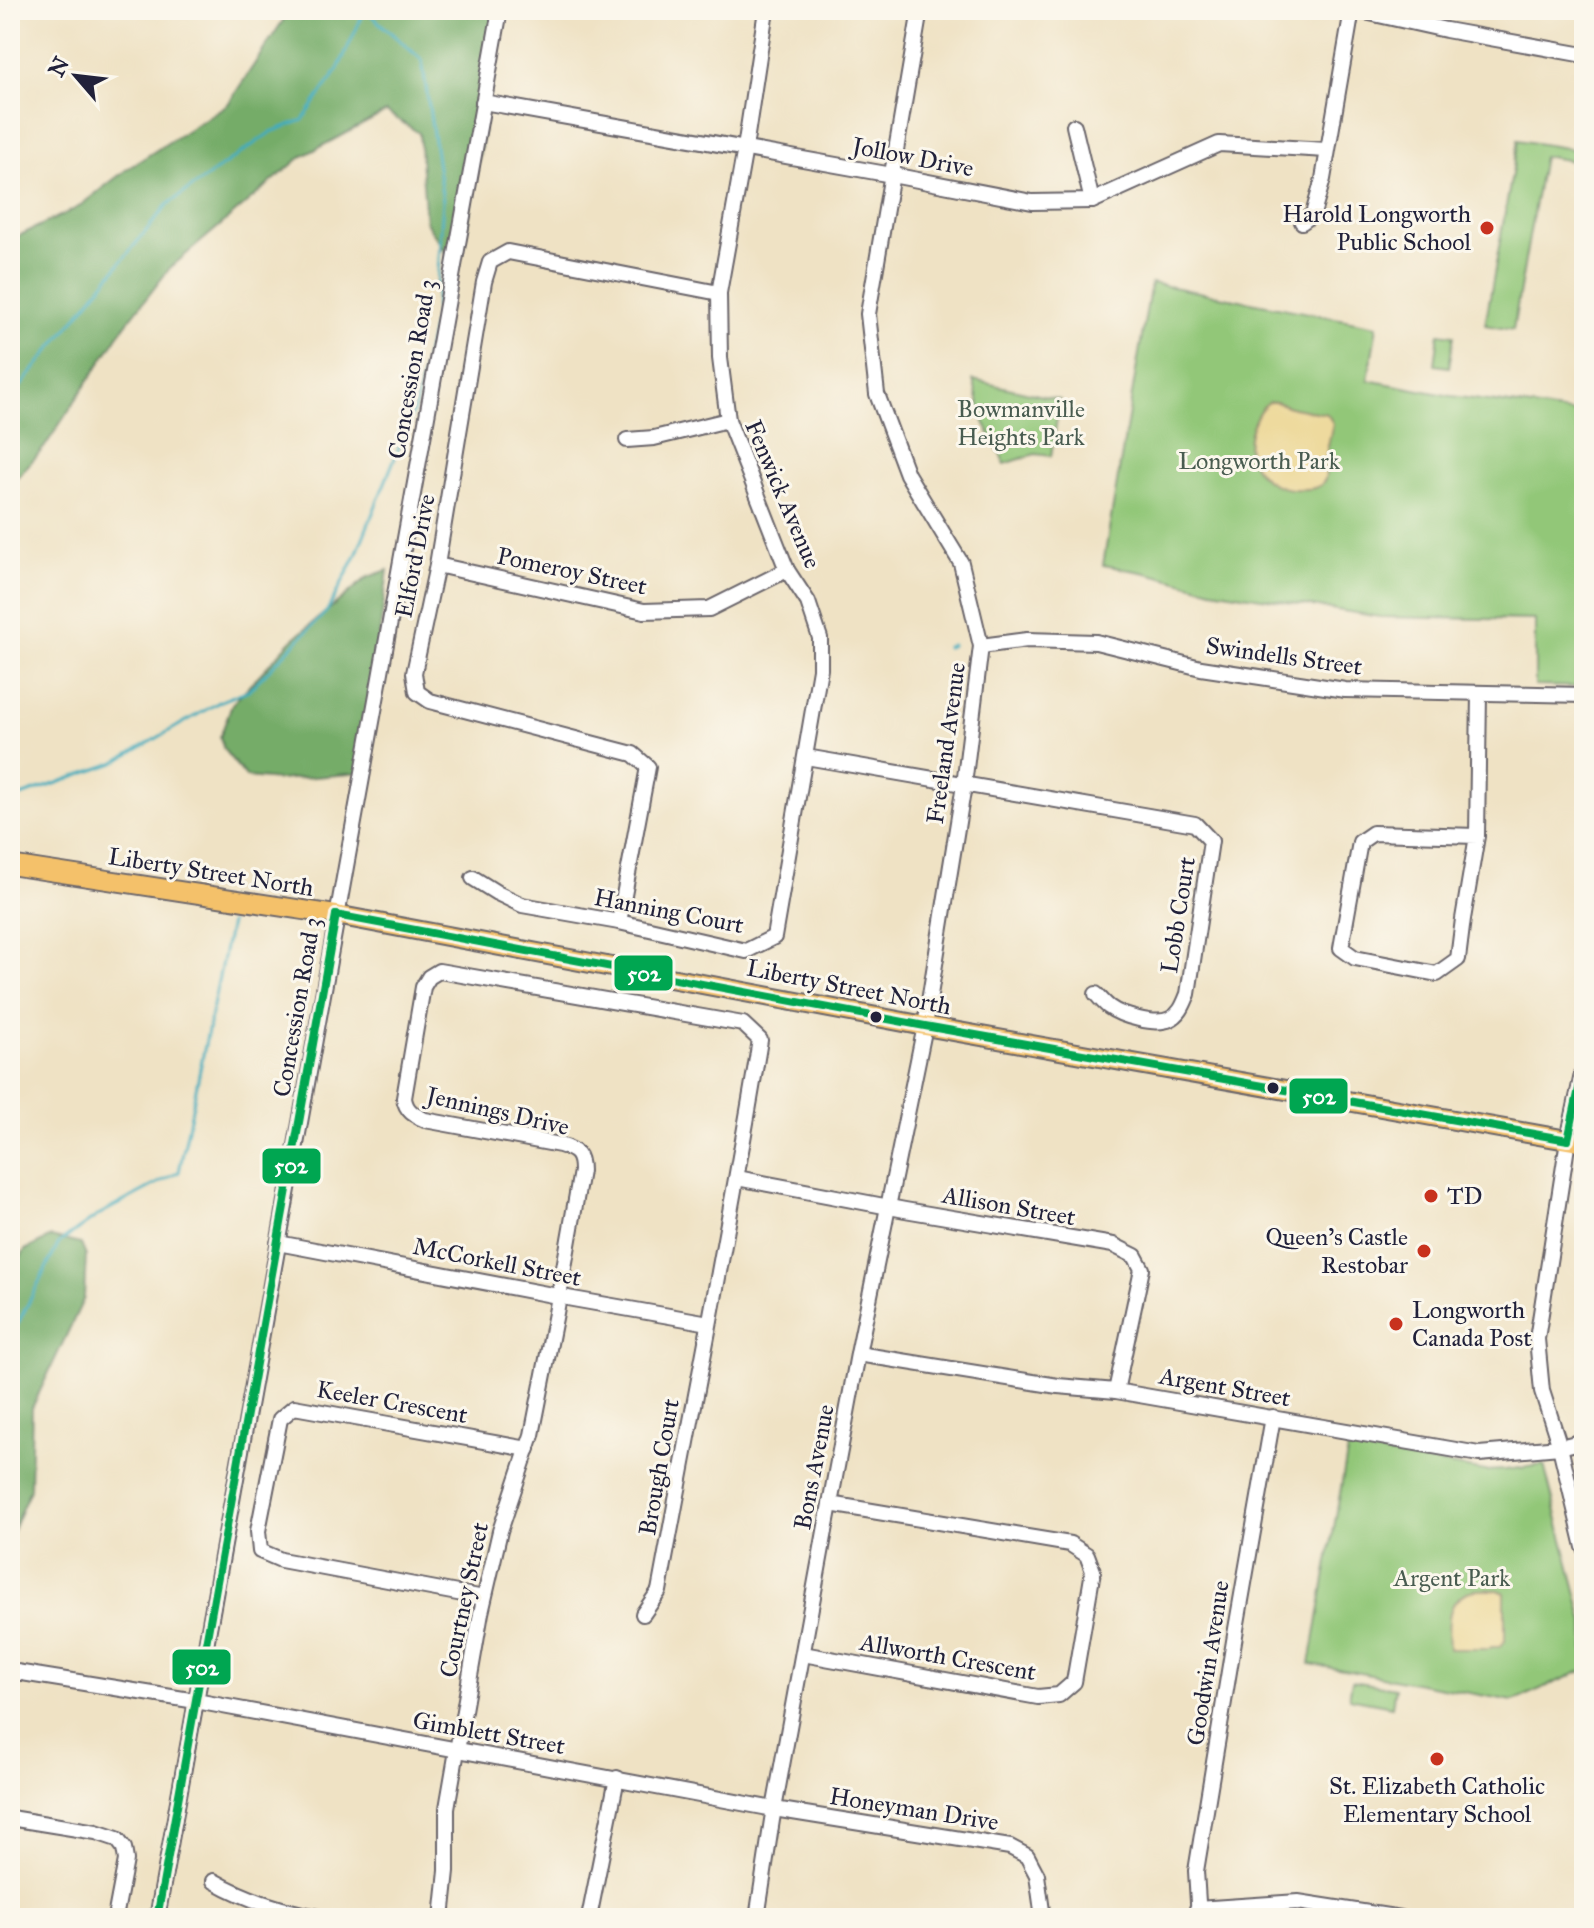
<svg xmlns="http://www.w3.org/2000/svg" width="1594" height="1928" viewBox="0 0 1594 1928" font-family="'IM FELL Great Primer',serif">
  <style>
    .green { fill: #92c778; stroke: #5a745a; stroke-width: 2 }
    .forest { fill: #75ac68; stroke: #4c6752; stroke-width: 2 }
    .sand { fill: #eeda9e; stroke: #887e6c; stroke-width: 2 }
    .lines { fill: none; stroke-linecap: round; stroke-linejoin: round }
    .stream { stroke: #3facbd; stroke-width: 3 }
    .minor-casing { stroke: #6a656b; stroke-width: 18 }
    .major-casing { stroke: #6a656b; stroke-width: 22 }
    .minor { stroke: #fff; stroke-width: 14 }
    .major { stroke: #f4c16a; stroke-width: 18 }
    .bus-1-casing { stroke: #fbf7ec; stroke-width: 14 }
    .bus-1 { stroke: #00a651; stroke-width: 8 }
    .poi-dot { fill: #c8321e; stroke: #fbf7ec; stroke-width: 3 }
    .bus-dot { fill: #22223b; stroke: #fbf7ec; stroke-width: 3 }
    .labels { text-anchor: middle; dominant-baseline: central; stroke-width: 6; stroke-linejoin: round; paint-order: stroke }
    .street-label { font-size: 24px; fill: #22223b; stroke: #fbf7ec }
    .poi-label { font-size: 24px; fill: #22223b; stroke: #fbf7ec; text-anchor: end }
    .park-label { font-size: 24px; fill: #495c50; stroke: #fbf7ec }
    .line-badge { stroke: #fbf7ec; stroke-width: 3 }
    .badge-label { font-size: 22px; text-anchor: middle; font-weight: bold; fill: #fff }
  </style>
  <rect width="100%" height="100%" fill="#fbf7ec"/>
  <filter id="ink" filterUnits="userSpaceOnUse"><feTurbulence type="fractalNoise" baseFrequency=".0125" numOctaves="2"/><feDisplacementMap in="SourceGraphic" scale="16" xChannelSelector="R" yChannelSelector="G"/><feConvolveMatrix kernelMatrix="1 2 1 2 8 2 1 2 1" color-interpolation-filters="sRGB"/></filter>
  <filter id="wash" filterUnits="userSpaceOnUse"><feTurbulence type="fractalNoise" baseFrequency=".006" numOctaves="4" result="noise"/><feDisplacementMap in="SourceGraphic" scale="32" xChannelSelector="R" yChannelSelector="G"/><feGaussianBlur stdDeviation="1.8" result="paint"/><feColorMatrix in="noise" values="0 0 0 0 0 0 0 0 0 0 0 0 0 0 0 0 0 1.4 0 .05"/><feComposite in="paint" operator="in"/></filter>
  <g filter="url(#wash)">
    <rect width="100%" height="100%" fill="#efe2c4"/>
    <g class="green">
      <polygon points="1518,140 1584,151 1584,163 1543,156 1513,330 1485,325"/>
      <polygon points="1151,283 1377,326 1368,380 1451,396 1584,414 1584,687 1535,686 1535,620 1380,617 1212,590 1147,573 1103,565"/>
      <polygon points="1439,333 1454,335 1449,367 1435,365"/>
      <polygon points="973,380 1060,400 1051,456 1035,454 1005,464 984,422"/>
      <polygon points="1348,1448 1485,1471 1505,1470 1544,1465 1584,1622 1584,1670 1513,1701 1310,1664"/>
      <polygon points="1352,1681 1395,1688 1392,1706 1349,1698"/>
    </g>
    <g class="forest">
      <polygon points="290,10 504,10 464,246 448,256 426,222 419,133 386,112 301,157 170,268 124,327 44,448 10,485 10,240 77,208 127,169 228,104"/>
      <polygon points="388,570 361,773 279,780 246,777 224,750 220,737 232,704 292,640 368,577"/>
      <polygon points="51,1237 81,1244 86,1256 84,1298 32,1408 30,1489 10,1537 10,1274 25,1250"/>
    </g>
    <g class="sand">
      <path d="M1269,402H1276L1293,408L1327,414L1333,423C1330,437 1326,452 1325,466C1325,472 1328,478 1322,484C1318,488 1310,489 1305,489C1264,493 1236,459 1254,422C1258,413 1261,407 1269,402Z"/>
      <path d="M1498,1590L1505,1593V1641L1499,1647H1491L1490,1649H1449C1448,1629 1444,1598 1471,1591C1479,1589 1489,1590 1498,1590Z"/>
    </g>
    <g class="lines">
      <g class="stream">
        <polyline points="10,396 20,387 167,205 271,132 303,120 338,69 365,10"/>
        <polyline points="947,647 952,645"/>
        <polyline points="10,804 18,797 114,763 221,701 249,690 327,611 355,558 415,407 435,315 443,201 422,60 365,10"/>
        <polyline points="10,1339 59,1243 100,1214 179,1172 230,923"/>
      </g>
    </g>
  </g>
  <g filter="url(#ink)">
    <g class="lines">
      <g class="minor-casing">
        <g id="minor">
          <polyline points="1356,10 1446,30 1584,55"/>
          <polyline points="483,102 892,175 1032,202 1092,201 1219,144 1327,150"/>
          <polyline points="1074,126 1092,201"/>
          <polyline points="1302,222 1313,214 1323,179 1352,10"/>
          <polyline points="627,440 654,438 728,420"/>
          <polyline points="437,565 644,611 709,609 787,570"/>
          <polyline points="981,646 1027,640 1096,642 1201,668 1345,690 1584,695"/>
          <path d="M806,757L1195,824L1211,841L1188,994C1184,1003 1181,1014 1170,1019C1156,1026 1121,1016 1109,1007C1104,1003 1100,998 1096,994"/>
          <polyline points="1477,836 1373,833 1360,842 1341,948 1355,958 1437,974 1458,959 1463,919 1477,836 1479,693"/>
          <polyline points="473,878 497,893 522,905 619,922 746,951 774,937 820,669 820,638 808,602 787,570 728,420 720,358 719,293 745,148 766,10"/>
          <polyline points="619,922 648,767 633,754 430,701 417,692 414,673 437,565 484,282 490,262 508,252 719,293"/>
          <polyline points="1584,1065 1568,1140 1537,1339 1542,1391 1560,1447 1584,1547"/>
          <polyline points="737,1178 905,1210 1113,1245 1135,1256 1142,1269 1116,1391"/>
          <polyline points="278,1243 573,1299 709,1323"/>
          <polyline points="858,1354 1058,1386 1116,1391 1479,1454 1560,1447 1584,1441"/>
          <polyline points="484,1598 281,1560 260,1551 258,1531 280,1419 294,1407 528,1449"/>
          <polyline points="803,1654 1038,1697 1059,1695 1074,1682 1093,1571 1087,1555 1070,1544 830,1504"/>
          <polyline points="10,1671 196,1701 774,1809 1010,1847 1027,1856 1037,1875 1043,1918"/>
          <polyline points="10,1818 96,1832 117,1839 124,1848 126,1860 115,1918"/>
          <path d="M214,1881C247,1900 287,1912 324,1918"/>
          <polyline points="1197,1909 1298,1902 1401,1918"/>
          <polyline points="157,1918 500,10"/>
          <path d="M442,1918L447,1871V1808L481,1613L500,1531L532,1435L556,1313L581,1171C581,1154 576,1150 560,1145L425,1120C414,1115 406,1111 404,1098L423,987L429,977L439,971L743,1024L760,1040C730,1224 693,1407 659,1591L643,1614"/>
          <polyline points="589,1918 617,1778"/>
          <polyline points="757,1918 772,1820 830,1504 858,1354 925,1026 964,785 981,646 961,563 907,474 877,394 868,314 920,10"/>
          <polyline points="1199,1918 1196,1871 1236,1629 1273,1417"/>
        </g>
      </g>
      <g class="major-casing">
        <polyline id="major" points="10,865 336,915 925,1026 1584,1143"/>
      </g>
      <use href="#minor" class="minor"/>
      <use href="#major" class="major"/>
      <g class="bus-1-casing">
        <g id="bus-1">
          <polyline points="336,915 925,1026 1568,1140"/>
          <polyline points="1568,1140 1584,1065"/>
          <polyline points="157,1918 336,915"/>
        </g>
      </g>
      <use href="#bus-1" class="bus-1"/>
    </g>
  </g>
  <g class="poi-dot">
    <circle cx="1487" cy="228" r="8"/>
    <circle cx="1431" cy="1196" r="8"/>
    <circle cx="1424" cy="1251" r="8"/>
    <circle cx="1396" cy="1324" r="8"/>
    <circle cx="1437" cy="1759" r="8"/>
  </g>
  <g class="bus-dot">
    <circle cx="876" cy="1017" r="7"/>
    <circle cx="1273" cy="1088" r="7"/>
  </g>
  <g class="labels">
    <g class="street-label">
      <text transform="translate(913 157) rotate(11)">Jollow Drive</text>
      <text transform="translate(412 369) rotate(-80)">Concession Road 3</text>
      <text transform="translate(783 494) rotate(67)">Fenwick Avenue</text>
      <text transform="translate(415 556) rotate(-79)">Elford Drive</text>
      <text transform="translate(572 571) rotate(12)">Pomeroy Street</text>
      <text transform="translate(1284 656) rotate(8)">Swindells Street</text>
      <text transform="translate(946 743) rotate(-82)">Freeland Avenue</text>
      <text transform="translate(211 872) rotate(9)">Liberty Street North</text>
      <text transform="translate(669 911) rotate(11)">Hanning Court</text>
      <text transform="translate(1178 915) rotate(-81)">Lobb Court</text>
      <text transform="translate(849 987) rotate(11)">Liberty Street North</text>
      <text transform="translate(297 1007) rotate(-80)">Concession Road 3</text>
      <text transform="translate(498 1111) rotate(13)">Jennings Drive</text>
      <text transform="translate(1009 1206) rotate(10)">Allison Street</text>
      <text transform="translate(497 1262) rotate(11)">McCorkell Street</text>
      <text transform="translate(1225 1387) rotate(10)">Argent Street</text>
      <text transform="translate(392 1402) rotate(10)">Keeler Crescent</text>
      <text transform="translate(659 1467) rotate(-80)">Brough Court</text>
      <text transform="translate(814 1467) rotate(-79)">Bons Avenue</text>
      <text transform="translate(464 1600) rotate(-78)">Courtney Street</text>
      <text transform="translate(948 1657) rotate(10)">Allworth Crescent</text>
      <text transform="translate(1208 1663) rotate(-81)">Goodwin Avenue</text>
      <text transform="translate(489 1733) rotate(10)">Gimblett Street</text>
      <text transform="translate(914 1809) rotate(9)">Honeyman Drive</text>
    </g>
    <g class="poi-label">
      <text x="1471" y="214">Harold Longworth<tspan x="1471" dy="28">Public School</tspan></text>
      <text x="1447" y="1196" text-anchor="start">TD</text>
      <text x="1408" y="1237">Queen's Castle<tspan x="1408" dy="28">Restobar</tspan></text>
      <text x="1412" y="1310" text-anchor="start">Longworth<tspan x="1412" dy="28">Canada Post</tspan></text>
      <text x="1437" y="1786" text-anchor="middle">St. Elizabeth Catholic<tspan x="1437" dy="28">Elementary School</tspan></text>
    </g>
    <g class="park-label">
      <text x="1021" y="409">Bowmanville<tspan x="1021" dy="28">Heights Park</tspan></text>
      <text x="1259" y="461">Longworth Park</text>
      <text x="1452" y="1578">Argent Park</text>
    </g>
  </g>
  <g class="line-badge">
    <rect x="613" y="954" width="61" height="38" rx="8" fill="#00a651"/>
    <rect x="1288" y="1077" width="61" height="38" rx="8" fill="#00a651"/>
    <rect x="261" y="1147" width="61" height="38" rx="8" fill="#00a651"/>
    <rect x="171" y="1648" width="61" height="38" rx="8" fill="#00a651"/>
  </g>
  <g class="badge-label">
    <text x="644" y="981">502</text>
    <text x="1319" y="1104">502</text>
    <text x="291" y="1173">502</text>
    <text x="202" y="1675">502</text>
  </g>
  <rect width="1594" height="1928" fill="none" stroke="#fbf7ec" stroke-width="40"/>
  <g transform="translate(76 76) rotate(298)" stroke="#fbf7ec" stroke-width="6" paint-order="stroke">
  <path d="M0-6L14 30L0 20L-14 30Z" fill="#22223b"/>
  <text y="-12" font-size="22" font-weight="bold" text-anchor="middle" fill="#22223b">N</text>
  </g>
</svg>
